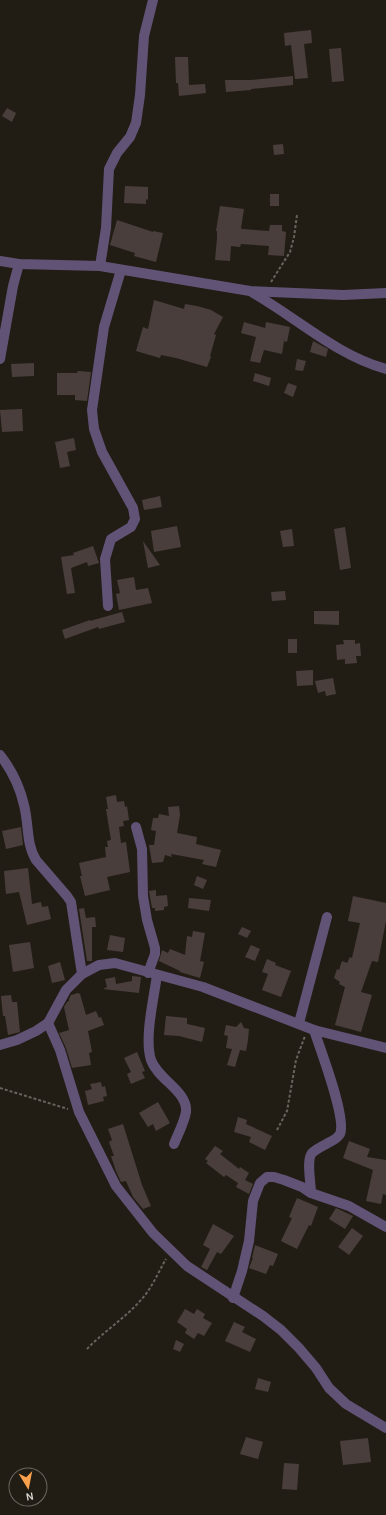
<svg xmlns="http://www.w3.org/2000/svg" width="386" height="1515" viewBox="0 0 386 1515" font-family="Karla,sans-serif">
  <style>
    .building { fill: #4a3e3c }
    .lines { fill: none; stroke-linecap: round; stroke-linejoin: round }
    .path { stroke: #67645d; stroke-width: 2; stroke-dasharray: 3 2; stroke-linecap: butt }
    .minor { stroke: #615376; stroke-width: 10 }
  </style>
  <rect width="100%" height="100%" fill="#211d15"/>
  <g class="building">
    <polygon points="311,30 312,43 304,44 308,78 295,79 291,45 285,46 284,33"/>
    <polygon points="341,48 344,81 332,82 329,49"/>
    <polygon points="175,57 188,57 189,85 205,84 206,93 179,96 178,83 176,83"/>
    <polygon points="293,76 293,85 251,89 251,90 226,92 225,80 251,80"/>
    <polygon points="7,108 16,113 12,122 2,116"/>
    <polygon points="283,144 284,154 274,155 273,145"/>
    <polygon points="125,186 148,187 148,200 146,199 146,204 124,203"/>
    <rect x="270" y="194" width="9" height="12"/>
    <polygon points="220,206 244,209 241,228 242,229 269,231 270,225 282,225 282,231 286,232 284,256 268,255 269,246 241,244 240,247 231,246 230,261 215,260 217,238 217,231 216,231"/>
    <polygon points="117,220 153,232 153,231 163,233 156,262 134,256 135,253 110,245"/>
    <polygon points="154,300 184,309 185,304 197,306 211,310 223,317 214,334 216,335 210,356 211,357 207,367 176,358 161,355 160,358 136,351 143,327 148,329"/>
    <polygon points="244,322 265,328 266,322 290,327 287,342 284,341 282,354 264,350 260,363 250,361 256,337 241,333"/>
    <polygon points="313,341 328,349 326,357 310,352"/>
    <polygon points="297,359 306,361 303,371 295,370"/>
    <polygon points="34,363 34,376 12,377 11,364"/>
    <polygon points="78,371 91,372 87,401 75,400 75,395 57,395 57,373 77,373"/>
    <polygon points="255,373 271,378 269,386 253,381"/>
    <polygon points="288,383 297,386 293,397 284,393"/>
    <polygon points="22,409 23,431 2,432 0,410"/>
    <polygon points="74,438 76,450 67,452 70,466 60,468 55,442"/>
    <polygon points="160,496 162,507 144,510 142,500"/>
    <polygon points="177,526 181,547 154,552 151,531"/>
    <polygon points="345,527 351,568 340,570 334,529"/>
    <polygon points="292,529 294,546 283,547 280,531"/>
    <polygon points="143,541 160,565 148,568"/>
    <polygon points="93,546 99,563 88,566 87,562 71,568 75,593 67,594 61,557 74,555 73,553"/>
    <polygon points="134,577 136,590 148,588 152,603 119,610 116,594 120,593 117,580"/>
    <polygon points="285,591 286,600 272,601 271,592"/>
    <polygon points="314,611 339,611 339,625 314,624"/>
    <polygon points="122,612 125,622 99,629 98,627 65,639 62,630 90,620 90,621"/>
    <rect x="288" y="639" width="9" height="14"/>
    <polygon points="343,640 355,640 355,644 360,643 361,656 356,656 357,663 345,664 345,659 337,660 336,645 344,644"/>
    <polygon points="313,670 313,685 297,686 296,671"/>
    <polygon points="333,678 336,694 326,696 325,691 318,693 315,681"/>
    <polygon points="116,795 117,802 124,801 125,807 127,806 129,820 123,821 124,826 119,827 121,843 126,842 130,872 107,877 110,890 85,896 80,876 82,876 79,863 106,857 105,847 108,847 107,841 111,840 106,809 108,809 106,797"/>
    <polygon points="179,806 180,815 177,833 197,837 196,844 221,850 216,867 202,864 204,860 171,854 172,857 165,855 163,862 152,863 149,845 154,845 156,831 151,830 153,818 158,818 159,814 169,816 168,807"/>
    <polygon points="21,827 23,845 6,849 2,831"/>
    <polygon points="28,868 32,904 41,902 42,907 48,906 51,919 27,925 19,892 6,894 4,871"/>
    <polygon points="197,876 207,880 203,889 194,885"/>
    <polygon points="156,890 156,896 167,895 168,906 164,907 164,910 155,911 155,908 152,908 149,891"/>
    <polygon points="353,896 386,903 386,921 378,962 372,961 361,992 372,995 361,1032 335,1025 345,987 339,984 340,982 334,978 337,969 339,970 342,961 347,963 350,957 352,958 360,923 348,921"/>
    <polygon points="189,898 211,900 209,911 188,908"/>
    <polygon points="84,908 86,918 95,917 96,927 92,927 92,961 87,961 79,909"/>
    <polygon points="242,927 251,931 247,938 238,934"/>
    <polygon points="193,931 205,933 200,961 204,962 200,978 180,972 180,971 159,961 162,950 168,953 170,949 185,955 187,936 192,937"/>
    <polygon points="110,935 125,938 123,952 107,950"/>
    <polygon points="30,942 34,968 13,972 9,945"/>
    <polygon points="251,945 260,949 255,961 245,957"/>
    <polygon points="267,959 276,963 275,965 291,971 281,997 262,990 268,974 262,972"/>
    <polygon points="60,962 65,980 52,983 48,966"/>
    <polygon points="132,976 141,977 139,993 103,989 107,987 105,979 115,977 116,984 132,981"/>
    <polygon points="78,993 80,994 86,1015 96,1011 99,1018 101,1017 104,1025 88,1031 92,1052 89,1053 91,1065 72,1068 66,1048 59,1033 69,1030 64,1007 67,1002 69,1001 69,999 71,995"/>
    <polygon points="11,995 12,1002 17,1002 20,1032 8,1035 5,1016 3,1016 1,996"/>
    <polygon points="166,1016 187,1018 187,1024 205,1028 202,1042 179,1036 164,1035"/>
    <polygon points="241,1022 244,1028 249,1029 248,1040 246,1051 240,1050 235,1067 227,1065 232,1049 226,1048 228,1036 224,1035 226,1025 236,1027"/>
    <polygon points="137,1052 145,1071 142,1072 145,1078 131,1084 127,1074 131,1072 124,1058"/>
    <polygon points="101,1082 102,1087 105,1086 107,1096 103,1097 104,1101 88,1105 85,1091 92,1089 90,1084"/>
    <polygon points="158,1102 170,1123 156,1131 153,1124 148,1127 139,1113"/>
    <polygon points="238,1117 247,1120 246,1124 272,1136 265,1150 249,1142 251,1137 234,1132"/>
    <polygon points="123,1124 142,1185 151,1206 143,1209 133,1197 126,1181 121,1182 116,1171 111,1156 114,1156 109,1142 112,1140 108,1129"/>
    <polygon points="349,1141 370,1149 367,1157 386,1160 386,1195 383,1194 381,1204 366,1201 373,1170 343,1158"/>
    <polygon points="215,1146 223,1151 220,1154 239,1169 240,1167 249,1173 245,1180 253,1184 249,1194 236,1187 238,1183 226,1175 224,1177 206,1163 208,1161 205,1159"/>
    <polygon points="297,1198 318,1207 311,1226 309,1225 297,1249 281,1241 292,1218 289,1217"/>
    <polygon points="336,1208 353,1216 345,1229 329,1219"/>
    <polygon points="213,1224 234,1236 221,1254 217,1252 207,1270 201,1267 210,1249 203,1245"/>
    <polygon points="352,1228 363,1236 349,1255 338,1247"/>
    <polygon points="255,1245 278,1254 273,1266 270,1265 266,1274 249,1268 253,1258 252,1258"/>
    <polygon points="185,1309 194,1314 197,1309 205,1314 203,1318 212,1323 204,1336 198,1333 194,1339 185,1333 187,1329 177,1322"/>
    <polygon points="234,1322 245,1327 242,1332 256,1339 250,1352 225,1341"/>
    <polygon points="176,1340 184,1344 180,1352 173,1349"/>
    <polygon points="258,1378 271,1382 268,1392 255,1389"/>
    <polygon points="246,1437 263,1442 258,1459 240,1454"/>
    <polygon points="368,1438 371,1462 343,1465 340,1441"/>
    <polygon points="284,1463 299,1464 297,1490 282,1489"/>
  </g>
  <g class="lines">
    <g class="path">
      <polyline points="271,282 290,252 294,237 297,215"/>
      <polyline points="0,1088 68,1109"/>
      <polyline points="277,1130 287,1111 296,1060 305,1036"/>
      <path d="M87,1349C106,1329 132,1314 148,1291C155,1281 160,1269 166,1259"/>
    </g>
    <g class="minor">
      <polyline points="0,261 19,264 100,266 250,291 343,295 386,293"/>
      <polyline points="100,266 106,228 109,169 117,153 130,137 136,123 140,95 144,36 153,0"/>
      <path d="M253,293C297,318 336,355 386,369"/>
      <polyline points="0,359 13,286 19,264"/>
      <polyline points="108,606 105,559 111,539 131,527 135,519 133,508 102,452 94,429 92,410 104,327 121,270"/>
      <path d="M0,755C11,769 20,788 24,805C29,824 26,844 36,860L67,896L71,902L82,974"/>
      <polyline points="136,827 142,849 143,896 147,920 155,948 155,954 148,973"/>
      <path d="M157,975C154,998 144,1038 151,1060C158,1080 188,1091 186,1112C184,1123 178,1134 174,1144"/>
      <polyline points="48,1023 60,1050 79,1112 116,1186 153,1233 187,1266 263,1316 281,1330 299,1348 316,1368 329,1388 346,1404 386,1428"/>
      <polyline points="299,1023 327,917"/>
      <polyline points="0,1045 17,1040 36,1031 48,1023 66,990 82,974 99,965 115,963 203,987 314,1030 386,1048"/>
      <path d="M311,1193C311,1183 306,1160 312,1153C316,1149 323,1146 328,1143C332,1141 337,1139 340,1134C347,1118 320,1049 314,1030"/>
      <polyline points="233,1298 242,1271 249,1241 253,1201 260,1183 267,1177 274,1177 284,1180 302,1187 311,1193 349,1206 386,1227"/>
    </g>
  </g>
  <g transform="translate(28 1487) rotate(170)"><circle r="19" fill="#211d15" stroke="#6a6760"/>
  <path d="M0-3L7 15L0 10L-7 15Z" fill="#f8a04b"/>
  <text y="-6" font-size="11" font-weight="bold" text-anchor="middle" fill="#d8d6d0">N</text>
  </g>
</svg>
